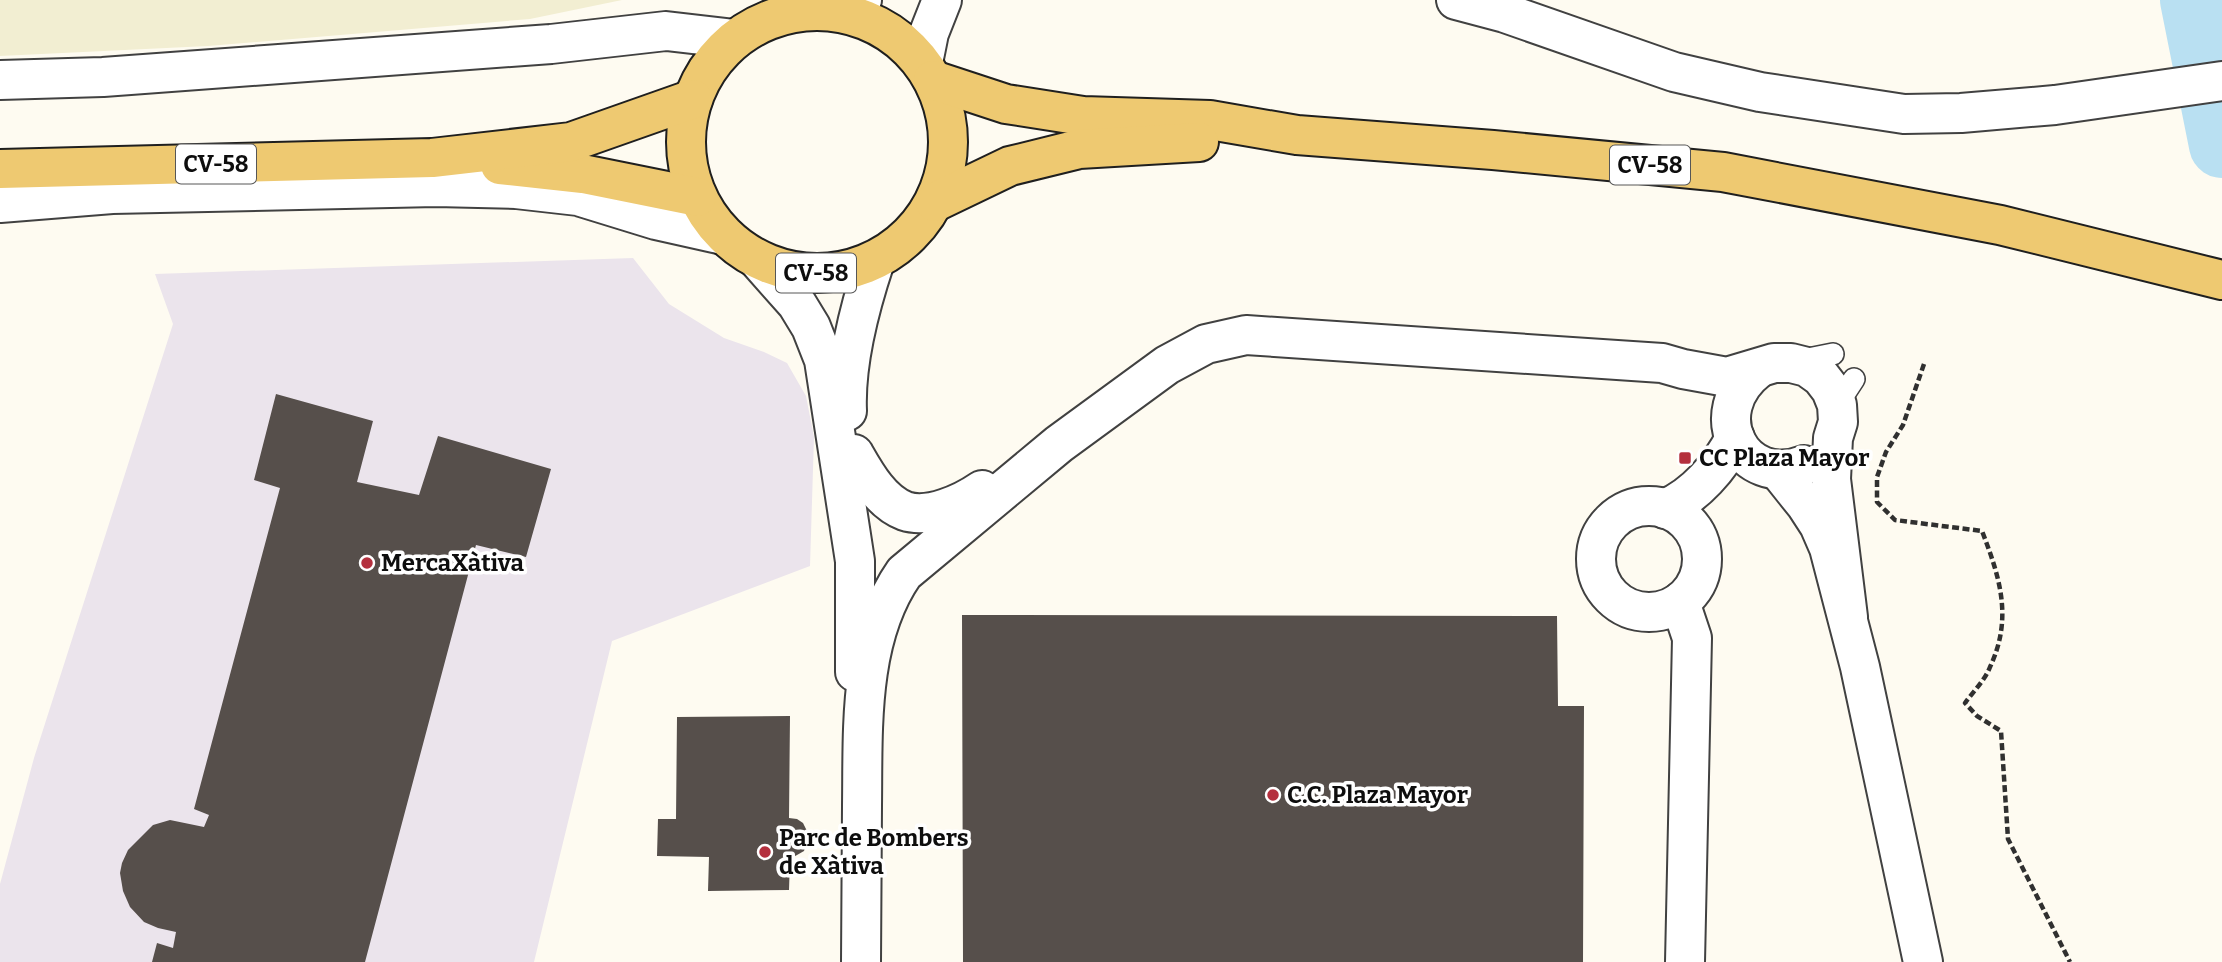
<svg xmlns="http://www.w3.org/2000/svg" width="2222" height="962" viewBox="0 0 2222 962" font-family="Bitter,serif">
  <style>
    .industrial { fill: #ebe4ec }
    .farmland { fill: #f2eed2 }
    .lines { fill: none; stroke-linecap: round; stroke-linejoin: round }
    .river { stroke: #b9e0f2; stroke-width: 66 }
    .building { fill: #564f4b }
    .service-casing { stroke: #414141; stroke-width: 24 }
    .minor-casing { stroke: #414141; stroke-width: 42 }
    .tertiary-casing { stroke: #414141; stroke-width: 42 }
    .primary-casing { stroke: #1f1f1f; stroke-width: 42 }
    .path { stroke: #303030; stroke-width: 4.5; stroke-dasharray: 7 3.5; stroke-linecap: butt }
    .service { stroke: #fff; stroke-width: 21 }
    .minor { stroke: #fff; stroke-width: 38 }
    .tertiary { stroke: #fff; stroke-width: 38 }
    .primary { stroke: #eec971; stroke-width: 38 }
    .poi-dot { fill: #b4303e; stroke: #fff; stroke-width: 2.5 }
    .labels { text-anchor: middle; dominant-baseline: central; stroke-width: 7; stroke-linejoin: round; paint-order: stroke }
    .shield { fill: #fff; stroke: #565656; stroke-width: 2 }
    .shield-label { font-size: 23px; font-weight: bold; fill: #0e0e0e }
    .poi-label { font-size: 24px; font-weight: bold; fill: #0e0e0e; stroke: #fff; text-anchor: start }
  </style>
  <rect width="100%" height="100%" fill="#fefbf1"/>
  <polygon class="industrial" points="633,258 669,304 724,338 764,352 787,363 806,396 814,437 810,566 612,641 534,962 0,962 0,884 34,758 173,324 155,274"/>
  <polygon class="farmland" points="0,0 622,0 530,19 208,46 0,56"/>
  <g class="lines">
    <polyline class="river" points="2193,0 2222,145"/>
  </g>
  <g class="building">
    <polygon points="276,394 373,421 357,482 419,495 438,436 551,469 526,557 476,545 365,962 152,962 157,943 173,948 176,932 158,928 144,922 130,907 123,891 120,873 122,863 128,850 153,825 170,820 204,827 209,815 194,809 280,488 254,480"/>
    <polygon points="962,615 1557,616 1558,706 1584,706 1583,962 963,962"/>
    <polygon points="790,716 789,818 797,819 803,823 809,835 804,851 790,859 789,890 708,891 709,857 657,856 658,819 676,819 677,717"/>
  </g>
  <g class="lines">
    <g class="service-casing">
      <g id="service">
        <polyline points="1798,361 1833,354"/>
        <polyline points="1837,405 1854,379"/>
      </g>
    </g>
    <g class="minor-casing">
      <g id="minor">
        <polyline points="0,80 103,77 551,44 666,31 735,39"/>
        <polyline points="0,203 112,194 436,187 516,189 578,196 656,220 723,235"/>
        <polyline points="758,260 797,304 811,327 824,360 855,561 855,672"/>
        <path d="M1758,369C1701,413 1743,489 1804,465"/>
        <path d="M847,411C845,364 860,306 875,261"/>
        <path d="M854,454C866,475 881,502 905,511C929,519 963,503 982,490"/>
        <polyline points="1778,470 1806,505 1819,525 1829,548 1860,667 1923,962"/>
        <circle cx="1649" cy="559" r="53"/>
        <path d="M1665,509C1696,495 1720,467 1735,438"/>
        <polyline points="1680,602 1692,638 1685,962"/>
        <path d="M861,962C861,910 862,858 862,806C863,729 858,639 904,573L1059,444L1167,365L1206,344L1246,335L1662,363L1683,369L1727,377L1774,363H1791L1807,367L1821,377L1831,390L1837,405L1838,422L1833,438L1831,479L1848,617"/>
      </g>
    </g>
    <g class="tertiary-casing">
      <g id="tertiary">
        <polyline points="1456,0 1505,13 1674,72 1760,92 1904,114 1961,113 2055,105 2222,81"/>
        <polyline points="843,13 862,0"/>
        <polyline points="923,63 929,33 942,0"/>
      </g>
    </g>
    <g class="primary-casing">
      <g id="primary">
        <circle cx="817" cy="142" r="131"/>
        <polyline points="933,80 1006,104 1083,116 1210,120 1297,135 1493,150 1723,172 2000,225 2222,280"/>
        <polyline points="500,165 583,174 697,197"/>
        <polyline points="0,169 432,158 571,142 693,99"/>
        <polyline points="935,202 1010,166 1079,149 1199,142"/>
      </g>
    </g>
    <path class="path" d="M1924,364L1903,425L1886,452L1877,477V502L1895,520L1982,531C2000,578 2013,618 1990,667C1985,680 1973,692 1965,703L1977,716L2001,731L2008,839L2070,962"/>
    <use href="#service" class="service"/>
    <use href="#minor" class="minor"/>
    <use href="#tertiary" class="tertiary"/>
    <use href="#primary" class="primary"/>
  </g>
  <g class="poi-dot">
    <rect x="1678" y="451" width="14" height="14" rx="3.5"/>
    <circle cx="367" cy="563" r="7"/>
    <circle cx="1273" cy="795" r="7"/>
    <circle cx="765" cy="852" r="7"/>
  </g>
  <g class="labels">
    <g class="shield">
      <rect x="176" y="144.5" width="80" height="39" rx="5"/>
      <rect x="1610" y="145.5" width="80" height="39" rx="5"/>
      <rect x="776" y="253.5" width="80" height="39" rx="5"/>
    </g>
    <g class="shield-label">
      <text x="216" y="164">CV-58</text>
      <text x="1650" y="165">CV-58</text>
      <text x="816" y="273">CV-58</text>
    </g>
    <g class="poi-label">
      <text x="1699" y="458">CC Plaza Mayor</text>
      <text x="381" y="563">MercaXàtiva</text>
      <text x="1287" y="795">C.C. Plaza Mayor</text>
      <text x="779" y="838">Parc de Bombers<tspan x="779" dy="28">de Xàtiva</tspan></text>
    </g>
  </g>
</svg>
